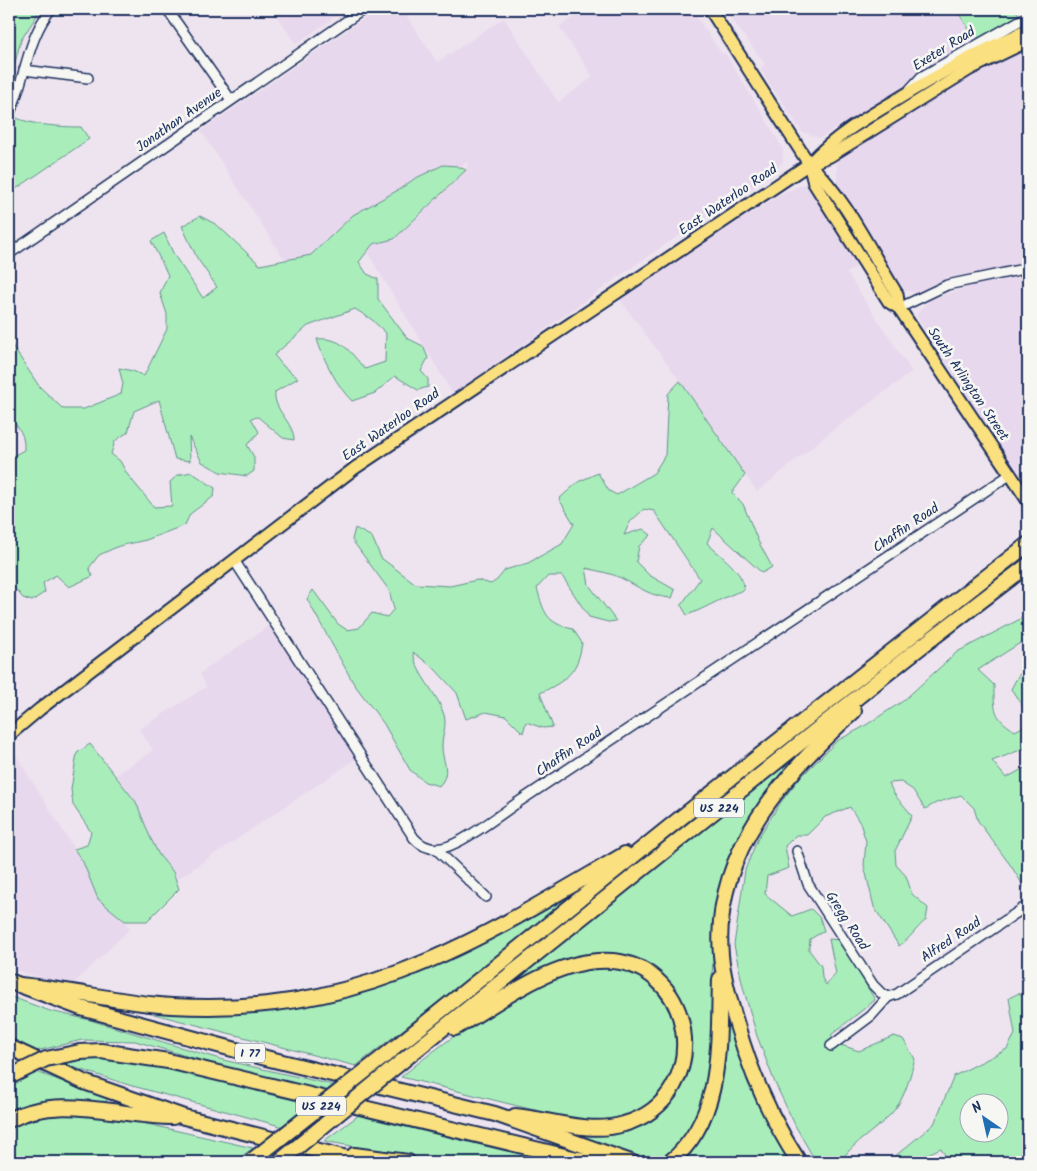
<svg xmlns="http://www.w3.org/2000/svg" width="1037" height="1171" viewBox="0 0 1037 1171" font-family="Kalam,sans-serif">
  <style>
    .built { fill: #e8d8ed }
    .green { fill: #a9eeba; stroke: #628e8c; fill-rule: evenodd }
    .lines { fill: none; stroke-linecap: round; stroke-linejoin: round }
    .stream { stroke: #6497b9; stroke-width: 2.5 }
    .minor-casing { stroke: #1b2f5e; stroke-width: 12 }
    .major-casing { stroke: #1b2f5e; stroke-width: 15 }
    .highway-casing { stroke: #1b2f5e; stroke-width: 18 }
    .minor { stroke: #f6f6f2; stroke-width: 9 }
    .major { stroke: #fbe080; stroke-width: 11 }
    .highway { stroke: #fbe080; stroke-width: 14 }
    .highway-bridge-casing { stroke: #1b2f5e; stroke-width: 18; stroke-linecap: butt }
    .highway-bridge { stroke: #fbe080; stroke-width: 14 }
    .labels { text-anchor: middle; dominant-baseline: central; stroke-width: 5; stroke-linejoin: round; paint-order: stroke }
    .shield { fill: #f6f6f2; stroke: #5d6b8a; stroke-width: 1 }
    .shield-label { font-size: 12px; font-weight: bold; fill: #1b2f5e }
    .street-label { font-size: 14px; fill: #1b2f5e; stroke: #f6f6f2 }
  </style>
  <rect width="100%" height="100%" fill="#eee4ef"/>
  <filter id="ink" filterUnits="userSpaceOnUse"><feTurbulence type="fractalNoise" baseFrequency=".02" numOctaves="2"/><feDisplacementMap in="SourceGraphic" scale="10" xChannelSelector="R" yChannelSelector="G"/><feConvolveMatrix kernelMatrix="1 2 1 2 8 2 1 2 1" color-interpolation-filters="sRGB"/></filter>
  <g filter="url(#ink)">
    <g class="built">
      <polygon points="272,9 347,9 296,44"/>
      <polygon points="378,9 402,9 437,62 504,18 558,102 593,77 559,27 586,9 691,9 722,54 725,53 771,128 783,149 783,162 771,175 749,190 654,252 453,394 367,252 373,244 394,239 466,170 468,162 297,279 201,131"/>
      <polygon points="724,9 956,9 970,31 982,41 820,138 802,132 760,69 765,64"/>
      <polygon points="1028,45 1028,264 1013,269 978,272 947,278 918,293 902,290 837,184 837,160 845,151 887,124 1001,58"/>
      <polygon points="806,183 820,197 858,265 847,273 912,372 829,433 757,492 680,381 618,297 783,193"/>
      <polygon points="1028,273 1028,491 916,315 929,300 985,281"/>
      <polygon points="270,625 356,759 176,880 173,872 159,855 150,837 136,802 116,775 153,750 139,729 206,687 200,673"/>
      <polygon points="9,744 100,890 130,929 73,984 40,978 9,968"/>
    </g>
    <g class="green">
      <polygon points="9,9 41,9 21,40 9,84"/>
      <polygon points="956,9 1015,9 1019,15 979,38 970,31"/>
      <path d="M9,114C25,125 61,127 81,127L89,139L16,189L9,179Z"/>
      <path d="M443,165L457,166L466,170L394,239L373,244L359,262L367,274L378,279V299L407,338L423,346L428,358L421,371L428,379V387L418,390L395,376L375,393L352,401C338,388 322,357 317,339C342,337 349,351 365,369L385,362L386,333L371,319L355,309L308,326L274,355L283,366L298,378L275,392C273,411 294,422 294,440L283,438L258,417L251,418L259,432L247,445L254,457V471L247,476L220,472L202,462L189,437L190,461L175,459L159,400L134,411L128,432L115,441L111,454L120,461L127,474L154,507L172,506L170,482L178,475L191,472L215,488L214,496L190,514L185,525L146,540L119,546L99,555L89,568L93,576L69,587L56,575L43,583L45,592L32,601L23,598L9,581V458L24,450C25,434 19,428 9,417V341L39,386L63,409H84L121,394L123,384L119,368L133,371L144,376L167,329V314L160,293L168,275L151,241L164,233L174,255L203,298L217,287L197,258L182,226L200,216L217,225L260,265L311,255L353,215L400,189L414,179Z"/>
      <path d="M680,381L745,475L732,493L743,504L758,541L772,567L762,573L713,528L707,543C719,555 745,572 744,590C724,596 707,608 687,615L681,605L700,579L654,511L644,509L630,522L624,535L643,529L651,535L639,546L636,562L649,575L675,590L672,598C651,597 639,587 621,578C611,573 597,571 586,568L589,585L616,621L608,622L589,617L562,576H548L537,588C544,613 546,623 573,629L582,643C578,672 566,681 540,693L553,727L543,728L526,722L523,733L506,716L486,712L466,719L457,693L434,668L413,652C417,677 437,691 444,715C447,726 442,735 442,746C442,762 452,772 439,786L425,782L410,770L384,724L354,684L307,599L313,590L338,624L347,630L359,628L372,613L387,617L394,609L389,590L352,540L355,528L372,537L381,558L416,584L450,586L477,580L491,584L497,580L505,570L528,563L562,544L574,524L559,499L578,482L598,473L609,491L617,495L654,473L665,455L668,394Z"/>
      <path d="M1028,615V638L978,670L994,685C994,710 993,717 1015,731L1028,724V747L992,761L1006,778L1028,766V805L1024,807L1028,814V893L1011,866L978,821L974,808L961,795L936,803L925,809L913,790L901,782L889,783C895,800 903,802 912,816L895,851L896,865L906,876L912,894L928,908L926,920C916,928 910,939 899,946L874,907L864,865L866,841L860,823L850,807L825,817L807,835H796L785,846L789,868L767,876L765,894L792,916L811,909L820,918L824,931L810,939L809,950L821,966L822,978L826,985L836,974L829,939L840,940L875,1000L831,1035L841,1045L859,1051L894,1036L903,1039L915,1059C909,1079 905,1100 890,1115C874,1132 853,1142 840,1162H816L796,1127L775,1083L757,1036L743,987L734,945L745,870L758,838L781,802L798,780L837,741L863,727L903,701L957,652Z"/>
      <polygon points="1028,666 1028,723 1023,706 1011,689 1018,676"/>
      <polygon points="90,744 136,802 150,837 159,855 173,872 179,889 147,921 125,921 98,899 83,862 74,849 87,845 91,832 73,805 71,789 77,753"/>
      <polygon points="797,753 802,757 732,847 719,895 714,932 712,982 714,1023 708,1096 697,1122 677,1146 655,1162 559,1129 601,1131 668,1100 686,1021 629,959 585,954 558,962 516,980"/>
      <polygon points="601,876 356,1066 154,1014 157,1009 233,1014 347,994"/>
      <path d="M591,965L633,970L657,986L676,1014L678,1068L657,1101L635,1115L601,1124L578,1121L401,1077C457,1031 521,987 591,965Z"/>
      <path d="M1019,993L1028,1003V1151L999,1162H949L941,1148L923,1156L922,1162H888L934,1124L954,1076L1007,1049L1015,1034L1009,998ZM970,1104H1000V1134H970Z"/>
      <polygon points="9,996 50,1011 90,1020 223,1060 333,1085 321,1095 135,1041 82,1040 36,1051 9,1037"/>
      <path d="M723,1001L794,1162H680C695,1144 711,1124 718,1101C727,1070 722,1032 723,1001Z"/>
      <polygon points="106,1054 285,1095 311,1104 284,1127 129,1085 57,1062"/>
      <polygon points="34,1071 107,1098 106,1103 40,1104 9,1116 9,1084"/>
      <polygon points="68,1111 112,1116 253,1148 234,1162 9,1162 9,1126 35,1116"/>
      <polygon points="359,1115 553,1162 439,1162 324,1141"/>
    </g>
    <g class="lines">
      <g class="stream">
        <polyline points="9,10 9,9"/>
        <polyline points="9,37 9,70"/>
      </g>
      <g class="minor-casing">
        <g id="minor">
          <polyline points="167,9 231,100"/>
          <polyline points="24,70 88,78"/>
          <polyline points="910,89 921,77 1028,16"/>
          <path d="M11,110C26,76 27,39 51,9"/>
          <polyline points="9,254 364,9"/>
          <polyline points="899,308 947,285 1028,268"/>
          <path d="M234,560L414,838C422,847 431,850 442,848C461,845 502,813 520,801L1011,474"/>
          <polyline points="436,849 486,897"/>
          <polyline points="797,851 808,884 873,985 882,994 888,997"/>
          <polyline points="888,997 897,994 1028,905"/>
          <polyline points="831,1046 871,1016 888,997"/>
        </g>
      </g>
      <g class="major-casing">
        <g id="major">
          <polyline points="710,9 809,164 814,183 889,302 899,308 1028,501"/>
          <path d="M811,162C834,137 864,119 893,102C937,75 982,50 1028,30"/>
          <path d="M809,164C844,195 872,254 897,294L899,308"/>
          <polyline points="9,735 40,709 355,468 809,164 830,156 970,69 1028,41"/>
        </g>
      </g>
      <g class="highway-casing">
        <g id="highway">
          <polyline points="9,981 81,1008 266,1058 495,1114 631,1162"/>
          <path d="M18,985C70,989 120,1003 172,1006C358,1017 472,944 625,854"/>
          <path d="M455,1028C498,1003 547,964 598,961C696,954 718,1097 624,1124C590,1135 550,1119 515,1116"/>
          <polyline points="9,1047 84,1082 184,1117 363,1162"/>
          <polyline points="392,1050 678,820 1028,544"/>
          <polyline points="80,1052 101,1051 168,1061 577,1159 602,1162"/>
          <polyline points="411,1054 909,656 1028,565"/>
          <path d="M9,1120C60,1093 119,1117 173,1117"/>
          <polyline points="354,1155 408,1162"/>
          <path d="M670,1162C724,1118 718,1043 720,979"/>
          <path d="M799,1162C771,1119 751,1074 737,1025C730,1002 723,978 721,955C712,853 784,774 854,711"/>
        </g>
      </g>
      <use href="#minor" class="minor"/>
      <use href="#major" class="major"/>
      <use href="#highway" class="highway"/>
      <g class="highway-bridge-casing">
        <g id="highway-bridge">
          <polyline points="11,1076 46,1059 80,1052"/>
          <polyline points="250,1162 392,1050"/>
          <polyline points="279,1162 411,1054"/>
        </g>
      </g>
      <use href="#highway-bridge" class="highway-bridge"/>
    </g>
  </g>
  <g class="labels">
    <g class="shield">
      <rect x="694" y="798.5" width="50" height="19" rx="4"/>
      <rect x="235" y="1043.5" width="30" height="19" rx="4"/>
      <rect x="296" y="1096.5" width="50" height="19" rx="4"/>
    </g>
    <g class="shield-label">
      <text x="719" y="808">US 224</text>
      <text x="250" y="1053">I 77</text>
      <text x="321" y="1106">US 224</text>
    </g>
    <g class="street-label">
      <text transform="translate(944 49) rotate(-32)">Exeter Road</text>
      <text transform="translate(179 120) rotate(-35)">Jonathan Avenue</text>
      <text transform="translate(728 200) rotate(-34)">East Waterloo Road</text>
      <text transform="translate(968 384) rotate(56)">South Arlington Street</text>
      <text transform="translate(391 425) rotate(-35)">East Waterloo Road</text>
      <text transform="translate(906 528) rotate(-34)">Chaffin Road</text>
      <text transform="translate(569 752) rotate(-34)">Chaffin Road</text>
      <text transform="translate(847 921) rotate(57)">Gregg Road</text>
      <text transform="translate(951 940) rotate(-34)">Alfred Road</text>
    </g>
  </g>
  <rect width="1037" height="1171" fill="none" stroke="#f6f6f2" stroke-width="30"/>
  <rect x="15" y="15" width="1007" height="1141" fill="none" stroke="#1b2f5e" stroke-width="2" filter="url(#ink)"/>
  <g transform="translate(984 1118) rotate(326)"><circle r="24" fill="#f6f6f2" stroke="#9ea6b7"/>
  <path d="M0-4L9 19L0 12L-9 19Z" fill="#1f6fb2"/>
  <text y="-8" font-size="14" font-weight="bold" text-anchor="middle" fill="#1b2f5e">N</text>
  </g>
</svg>
